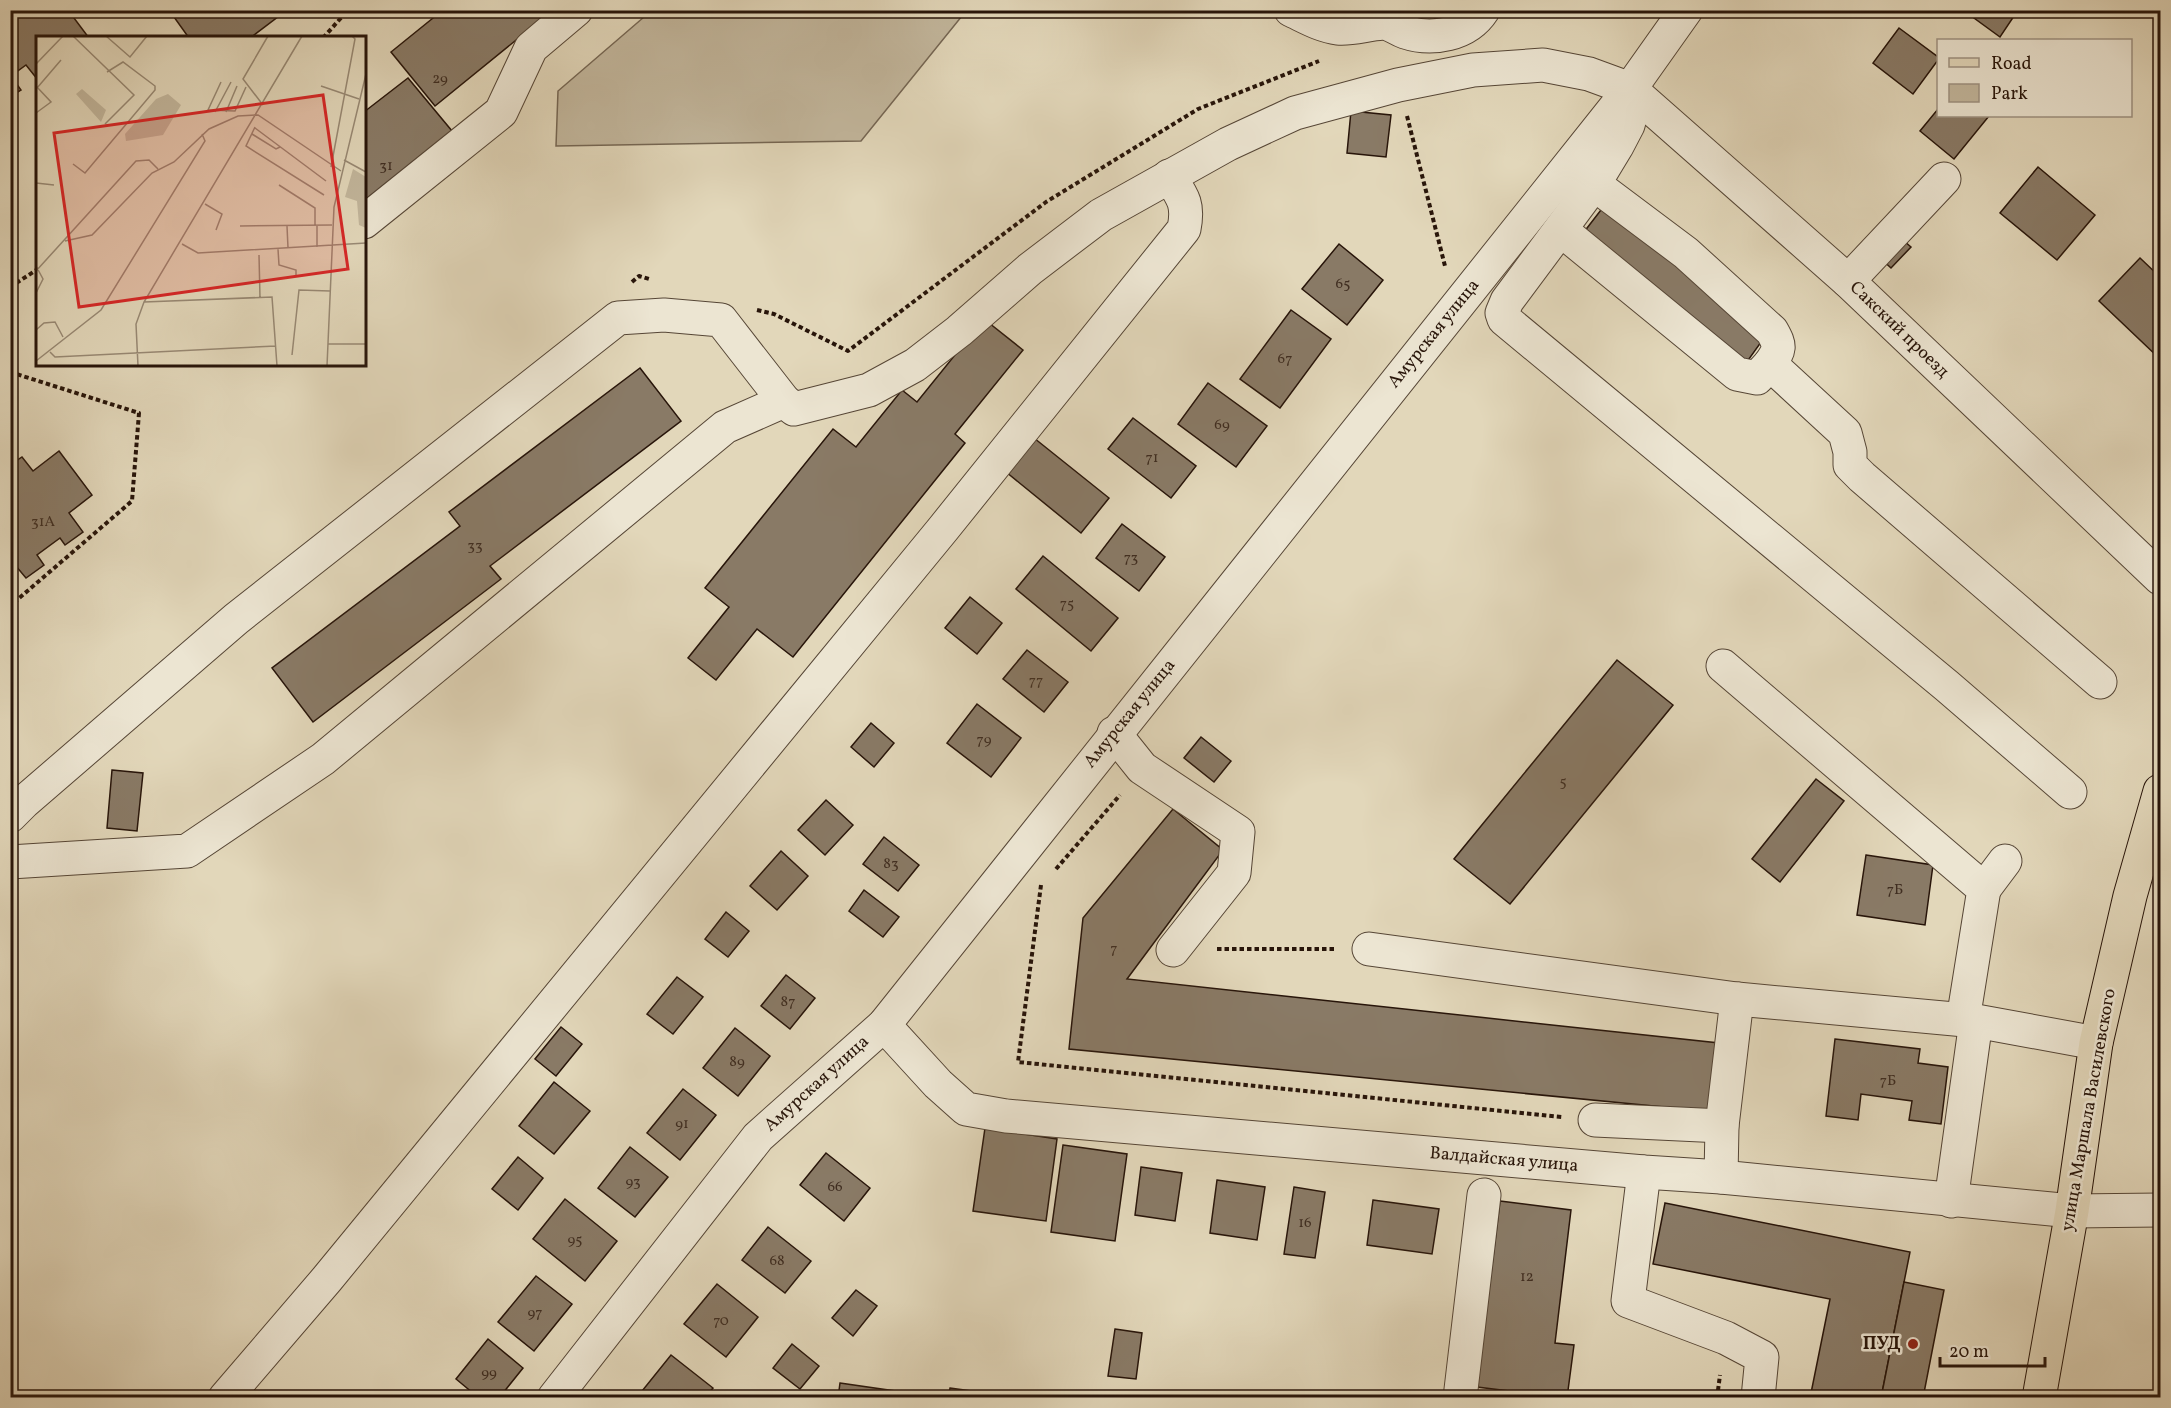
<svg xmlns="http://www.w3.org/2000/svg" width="2171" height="1408" viewBox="0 0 2171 1408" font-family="Vollkorn,serif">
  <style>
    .green { fill: #c2b69c; stroke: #756653; stroke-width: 1.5 }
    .building { fill: #897a66; stroke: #28150a; stroke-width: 1.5 }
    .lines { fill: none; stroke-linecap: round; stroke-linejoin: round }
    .minor-casing { stroke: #564636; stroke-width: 35 }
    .major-casing { stroke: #28150a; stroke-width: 35 }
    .path { stroke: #28150a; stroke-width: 4; stroke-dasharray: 4.5 3; stroke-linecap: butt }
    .minor { stroke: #ece5d2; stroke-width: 33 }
    .major { stroke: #e2d7ba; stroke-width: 33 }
    .poi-dot { fill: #8f2418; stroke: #ece5d2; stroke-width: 2 }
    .labels { text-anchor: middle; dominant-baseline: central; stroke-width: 5; stroke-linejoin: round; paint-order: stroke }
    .number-label { font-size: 15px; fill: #402e21 }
    .street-label { font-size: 18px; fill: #28150a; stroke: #ece5d2 }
    .poi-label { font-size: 18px; font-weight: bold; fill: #28150a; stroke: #ece5d2; text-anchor: end }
    .inset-road { fill: none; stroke: #988974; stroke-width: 1.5 }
    .view { fill: #d62828; fill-opacity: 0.15; stroke: #d62828; stroke-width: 3 }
    .inset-edge { fill: none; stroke: #28150a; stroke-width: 3 }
  </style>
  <rect width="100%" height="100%" fill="#e2d7ba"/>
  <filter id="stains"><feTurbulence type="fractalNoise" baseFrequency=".00333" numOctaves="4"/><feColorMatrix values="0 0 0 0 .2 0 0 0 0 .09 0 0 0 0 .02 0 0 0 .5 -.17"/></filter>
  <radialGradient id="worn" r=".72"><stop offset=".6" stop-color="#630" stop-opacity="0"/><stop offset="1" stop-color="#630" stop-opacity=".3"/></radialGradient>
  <polygon class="green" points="651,11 651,10 966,11 861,141 556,146 558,91"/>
  <g class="building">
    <polygon points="10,10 68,10 89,38 38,38 38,80 26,65 11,76 21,90 10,97 10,56 16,53 10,46"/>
    <polygon points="169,10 287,10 250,38 189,38"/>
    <polygon points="443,10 553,10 435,106 391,52"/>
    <polygon points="1424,10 1456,10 1445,26"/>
    <polygon points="1963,10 2013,10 2016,13 2000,37"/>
    <polygon points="1899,28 1938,57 1938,60 1913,94 1873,63"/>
    <polygon points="408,78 452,131 364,201 364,112"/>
    <polygon points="1938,109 1938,116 1989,116 1954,159 1920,131"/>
    <polygon points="1351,111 1391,115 1386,157 1347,153"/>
    <polygon points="2038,167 2095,215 2057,260 2000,213"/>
    <polygon points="1604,206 1764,338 1744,366 1584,232"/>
    <polygon points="1897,235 1911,247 1891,268 1878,256"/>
    <polygon points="1339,244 1383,280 1347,325 1302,289"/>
    <polygon points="2140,258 2160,277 2160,359 2099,301"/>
    <polygon points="1291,310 1331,339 1280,408 1240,379"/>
    <polygon points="984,319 1023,350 955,434 965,443 793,657 757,629 716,680 688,658 729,607 705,588 833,429 856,447 902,390 917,402"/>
    <polygon points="640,368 681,421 490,566 501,579 313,722 272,668 460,526 449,512"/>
    <polygon points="1208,383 1267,426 1236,467 1178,424"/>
    <polygon points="1133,418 1196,466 1171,498 1108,449"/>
    <polygon points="1034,438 1109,498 1081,533 1006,472"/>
    <polygon points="59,451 92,495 69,513 83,532 65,545 60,538 37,555 44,565 26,578 10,559 10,465 22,457 33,471"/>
    <polygon points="1122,524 1165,557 1139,591 1096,558"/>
    <polygon points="1043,556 1118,618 1091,651 1016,589"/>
    <polygon points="970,597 1002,623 977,654 945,628"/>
    <polygon points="1027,650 1068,682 1044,712 1003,679"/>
    <polygon points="1617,660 1673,705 1510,904 1454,859"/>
    <polygon points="977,704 1021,738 991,777 947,743"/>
    <polygon points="871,723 894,743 874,767 851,747"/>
    <polygon points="1201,737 1231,761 1214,782 1184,758"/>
    <polygon points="112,770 143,773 137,831 107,828"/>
    <polygon points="1816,779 1844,801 1780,882 1752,859"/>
    <polygon points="826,800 853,825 825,855 798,830"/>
    <polygon points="1173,809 1223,850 1127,979 1719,1043 1715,1112 1069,1049 1083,918"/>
    <polygon points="884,837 919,865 898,891 863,864"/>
    <polygon points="781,851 808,876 777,910 750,886"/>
    <polygon points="1866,855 1933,865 1925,925 1857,915"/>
    <polygon points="864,890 899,917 883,937 849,911"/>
    <polygon points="726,912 749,931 728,957 705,939"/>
    <polygon points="786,975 815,998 790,1029 761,1006"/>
    <polygon points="677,977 703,997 673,1034 647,1014"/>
    <polygon points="561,1027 582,1044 556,1076 535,1059"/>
    <polygon points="735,1028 770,1056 738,1096 703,1068"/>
    <polygon points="1835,1039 1920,1049 1918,1063 1948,1067 1941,1124 1909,1120 1912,1101 1861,1094 1858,1120 1826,1116"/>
    <polygon points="554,1082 590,1111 554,1154 519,1126"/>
    <polygon points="683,1089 716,1115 680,1160 647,1133"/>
    <polygon points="985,1128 1057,1139 1046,1221 973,1211"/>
    <polygon points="1063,1145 1127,1154 1115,1241 1051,1232"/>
    <polygon points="630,1147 668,1177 635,1217 598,1188"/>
    <polygon points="826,1153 870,1188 844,1221 800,1185"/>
    <polygon points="518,1157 543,1178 518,1210 492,1189"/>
    <polygon points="1141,1167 1182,1173 1175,1221 1135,1215"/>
    <polygon points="1217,1180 1265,1187 1257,1240 1210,1233"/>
    <polygon points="1294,1187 1325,1192 1315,1258 1284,1254"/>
    <polygon points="565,1199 617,1241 585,1281 533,1239"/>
    <polygon points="1373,1200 1439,1209 1432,1254 1367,1245"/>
    <polygon points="1500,1201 1571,1210 1555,1343 1574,1345 1567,1398 1477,1387"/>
    <polygon points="1665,1203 1910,1252 1881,1398 1810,1398 1830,1299 1653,1264"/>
    <polygon points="768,1227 811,1261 785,1293 742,1260"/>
    <polygon points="536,1276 572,1304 534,1351 498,1322"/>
    <polygon points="1904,1282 1944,1290 1923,1398 1881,1398"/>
    <polygon points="717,1284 758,1317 726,1357 684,1324"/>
    <polygon points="856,1290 877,1306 853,1336 832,1318"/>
    <polygon points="1115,1329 1142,1333 1136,1379 1108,1376"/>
    <polygon points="488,1339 523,1368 499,1398 479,1398 456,1379"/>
    <polygon points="792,1344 819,1366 800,1389 773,1368"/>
    <polygon points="671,1355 713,1388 705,1398 638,1396"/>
    <polygon points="840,1383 895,1391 894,1398 838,1398"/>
    <polygon points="950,1388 1000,1395 1000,1398 948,1398"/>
  </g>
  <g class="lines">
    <g class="minor-casing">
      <g id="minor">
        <path d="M1291,10C1306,17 1321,26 1338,28C1353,30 1377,21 1388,24C1394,26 1399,30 1405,32C1432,41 1467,35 1483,10"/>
        <polyline points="1630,94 1632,111 1628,125 1617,146 1594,184 1507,301 1502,313 1504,319 1947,686 2070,792"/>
        <path d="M1594,184L1686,253L1772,331C1781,347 1780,349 1770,364L1845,433L1850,452V465L1862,477L2100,682"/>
        <polyline points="364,222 501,112 531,48 576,10"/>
        <polyline points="1561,230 1737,374 1757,378 1770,364"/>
        <polyline points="1848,281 1944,179"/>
        <polyline points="1723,666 1984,889 1963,1020"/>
        <polyline points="1114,733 1142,768 1238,832 1234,873 1173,950"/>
        <polyline points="10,816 24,802 236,619 618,318 664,315 721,320 784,401 794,409 869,390 915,365 959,331 1030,269 1101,215 1228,144 1295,113 1398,85 1473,70 1543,65 1589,74 1630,89 1848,281 2160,578"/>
        <polyline points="10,862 187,851 323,759 725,427 784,401"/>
        <polyline points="1984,889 2005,861"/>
        <polyline points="1369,949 1737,999 1976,1021 2096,1043"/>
        <polyline points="884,1025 938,1084 966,1109 1006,1116 1644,1172 1721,1177 2072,1211 2160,1210"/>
        <polyline points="1595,1120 1722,1126"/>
        <polyline points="1644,1172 1628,1301 1726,1338 1762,1357 1758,1398"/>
        <polyline points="1721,1177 1722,1126 1737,999"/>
        <polyline points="1951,1201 1976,1021"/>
        <path d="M225,1398L327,1279L943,529L1184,229C1189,204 1183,197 1169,176"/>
        <polyline points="554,1398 758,1137 884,1025 1630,89 1686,10"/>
        <polyline points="1460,1398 1484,1195"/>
      </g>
    </g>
    <g class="major-casing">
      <polyline id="major" points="2039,1398 2072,1211 2096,1043 2130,896 2160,791"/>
    </g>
    <g class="path">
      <polyline points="323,38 348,10"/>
      <polyline points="1407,116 1445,266"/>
      <polyline points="632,282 639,276 649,279"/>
      <polyline points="10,287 38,269"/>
      <polyline points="757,310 774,314 848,351 1046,202 1198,109 1319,61"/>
      <polyline points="10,372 139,413 132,501 10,606"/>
      <polyline points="1056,869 1120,795"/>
      <polyline points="1041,885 1018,1062 1562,1117"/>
      <polyline points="1217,949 1335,949"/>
      <polyline points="1717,1398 1720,1375"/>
    </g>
    <use href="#minor" class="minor"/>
    <use href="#major" class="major"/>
  </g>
  <circle class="poi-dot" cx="1913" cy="1344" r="6"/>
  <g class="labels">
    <g class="number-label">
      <text x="440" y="79">29</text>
      <text x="386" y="166">31</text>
      <text x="1343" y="284">65</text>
      <text x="1285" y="359">67</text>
      <text x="1222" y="425">69</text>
      <text x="1152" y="458">71</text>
      <text x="43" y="522">31А</text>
      <text x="475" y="546">33</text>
      <text x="1131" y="558">73</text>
      <text x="1067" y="604">75</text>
      <text x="1036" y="681">77</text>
      <text x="984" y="740">79</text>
      <text x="1563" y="782">5</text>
      <text x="891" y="864">83</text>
      <text x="1895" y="890">7Б</text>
      <text x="1114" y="949">7</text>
      <text x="788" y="1002">87</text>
      <text x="737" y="1062">89</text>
      <text x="1888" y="1081">7Б</text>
      <text x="682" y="1124">91</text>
      <text x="633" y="1182">93</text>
      <text x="835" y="1187">66</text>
      <text x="1305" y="1223">16</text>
      <text x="575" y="1240">95</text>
      <text x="777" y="1261">68</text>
      <text x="1527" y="1277">12</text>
      <text x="535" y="1313">97</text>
      <text x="721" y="1321">70</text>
      <text x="489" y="1373">99</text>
    </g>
    <g class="street-label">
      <text transform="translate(1899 330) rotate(44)">Сакский проезд</text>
      <text transform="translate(1434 334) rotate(-51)">Амурская улица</text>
      <text transform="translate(1130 714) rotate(-51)">Амурская улица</text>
      <text transform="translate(817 1084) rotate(-42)">Амурская улица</text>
      <text transform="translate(2089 1110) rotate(-80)">улица Маршала Василевского</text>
      <text transform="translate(1504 1160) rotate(5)">Валдайская улица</text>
    </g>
    <g class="poi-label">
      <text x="1901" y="1344">ПУД</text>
    </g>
  </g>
  <g transform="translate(36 36)">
    <rect width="330" height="330" fill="#e2d7ba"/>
    <path d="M46,53L70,74L65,86L40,58ZM132,58L145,69L127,99L90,105L89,98L120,63ZM317,133L330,141V192L323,189L321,165L309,161Z" fill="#c2b69c"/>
    <path class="inset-road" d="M37,0L98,59L69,88M70,0L94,21L111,0M0,28L27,0M185,46L172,74L199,75L210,51M0,50L15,66L0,77M285,50L323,63M1,52L25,24M227,69L207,43L232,0M179,76L195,46M190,76L201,50M219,91L210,110L288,159M219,92L290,145M216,98L240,113L244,111M308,124L330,136M37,128L49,137L119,54V50L87,26L71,36M295,131L319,3L316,0M0,147L18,149M243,149L279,172V189M169,168L186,178L180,194M281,189V211M204,190L296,189M251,190L252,212M29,205L56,199L116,137L138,126L173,93L202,80L222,79L305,135M146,208L162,217L330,207M242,213L243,229L260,234V241M223,219L224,262M0,235L100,125L113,124L122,133M0,257L7,243L0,230M108,266L236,261L241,330M0,294L8,287L19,286L27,301M292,308H330M14,316L19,321L240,310M256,319L263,254L294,255M0,325L65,274L169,105L166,98M102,330L100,288L108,266L266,0M291,330L298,171L330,38"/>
    <path class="view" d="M287,59L312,233L43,271L18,97Z"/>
    <rect width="330" height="330" class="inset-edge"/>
  </g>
  <rect width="2171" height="1408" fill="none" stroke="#e2d7ba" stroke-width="36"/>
  <rect x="12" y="12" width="2147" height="1384" fill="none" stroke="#28150a" stroke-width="3"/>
  <rect x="18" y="18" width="2135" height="1372" fill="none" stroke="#28150a" stroke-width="1.5"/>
  <rect x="1937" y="39" width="195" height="78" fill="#ece5d2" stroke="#9e9282" stroke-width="1.5"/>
  <rect x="1949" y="58" width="30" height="9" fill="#e2d7ba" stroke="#9e9282" stroke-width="1.5"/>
  <text x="1991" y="69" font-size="18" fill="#28150a">Road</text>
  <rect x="1949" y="84" width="30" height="18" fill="#c2b69c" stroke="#9e9282" stroke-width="1.5"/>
  <text x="1991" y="99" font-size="18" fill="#28150a">Park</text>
  <path d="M1940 1357v9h105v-9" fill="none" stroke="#28150a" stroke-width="3"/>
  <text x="1949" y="1357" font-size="18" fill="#28150a" stroke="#ece5d2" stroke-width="4.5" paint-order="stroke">20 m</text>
  <rect width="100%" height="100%" filter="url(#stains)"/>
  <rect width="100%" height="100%" fill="url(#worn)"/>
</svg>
